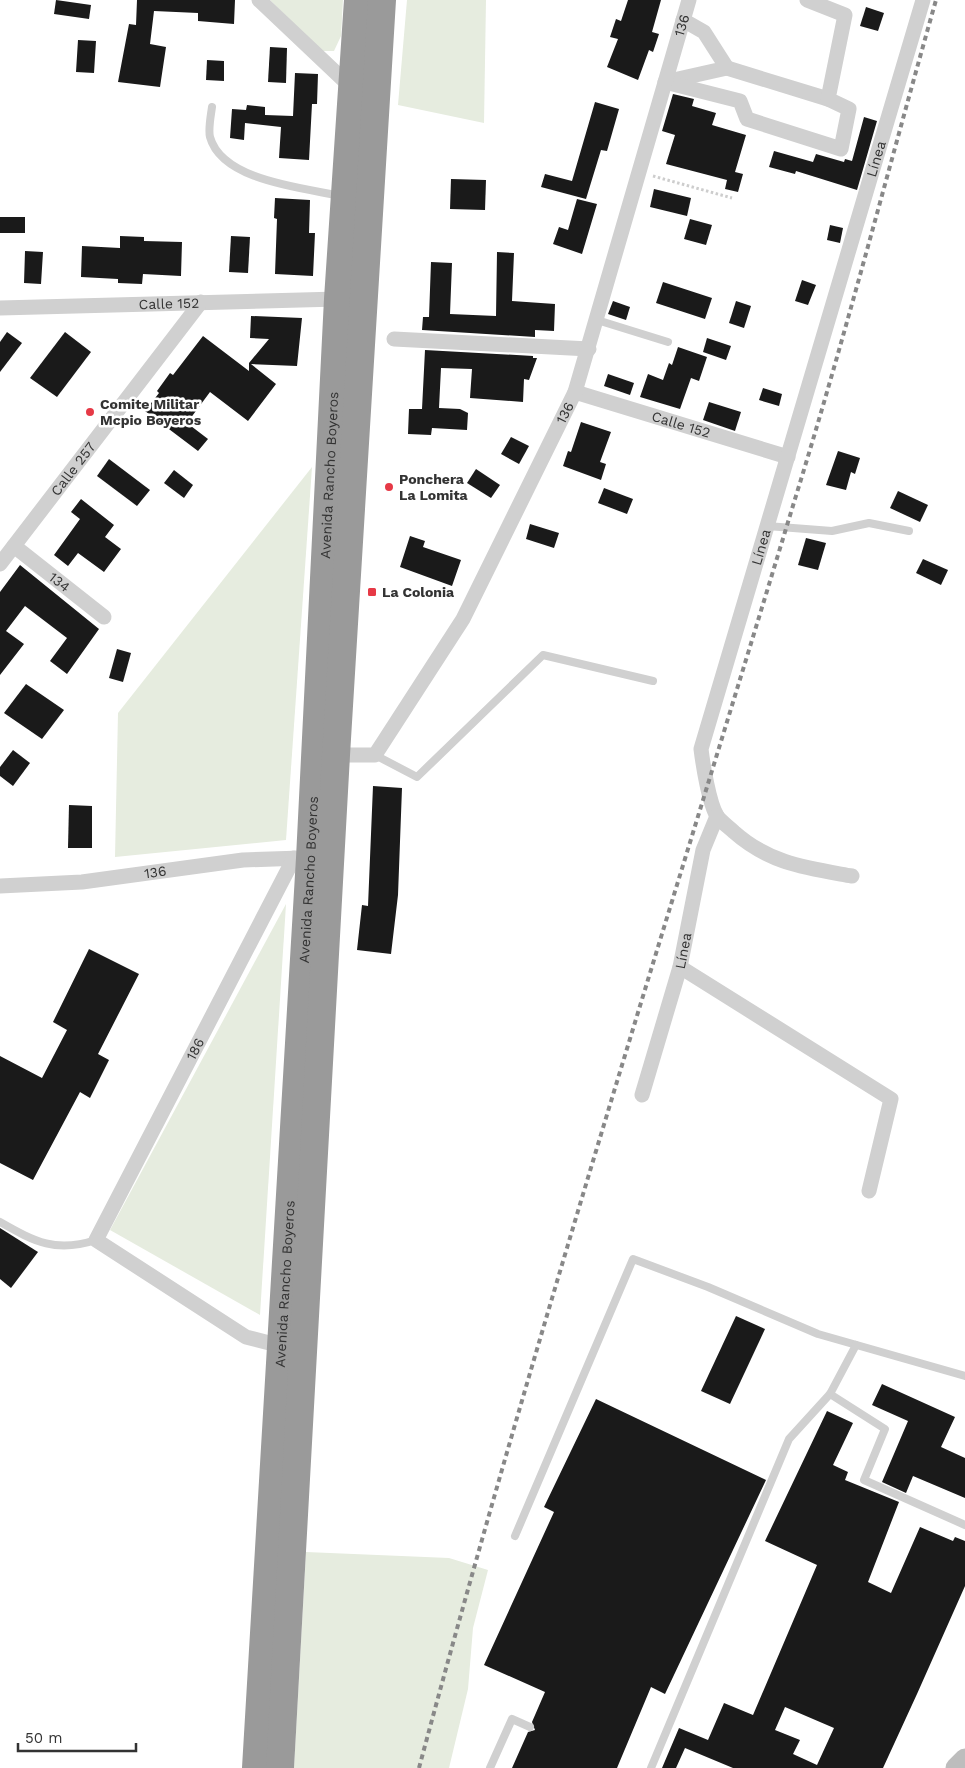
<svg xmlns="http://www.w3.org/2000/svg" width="965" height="1768" viewBox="0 0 965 1768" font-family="'Work Sans',sans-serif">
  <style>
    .green { fill: #e6ecdf }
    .building { fill: #1a1a1a; fill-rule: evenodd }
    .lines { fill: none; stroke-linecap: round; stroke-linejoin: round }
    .path { stroke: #cdcdcd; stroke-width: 3; stroke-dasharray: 2.5 2.5; stroke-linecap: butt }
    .lane { stroke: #d0d0d0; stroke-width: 8 }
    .street { stroke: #d0d0d0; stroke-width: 15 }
    .secondary { stroke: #bdbdbd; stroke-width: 21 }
    .highway { stroke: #9a9a9a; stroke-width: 28 }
    .rail { stroke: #888; stroke-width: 4; stroke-dasharray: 5 4; stroke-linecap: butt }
    .poi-dot { fill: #e63946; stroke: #fff; stroke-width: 2 }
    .labels { text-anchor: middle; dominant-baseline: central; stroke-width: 5; stroke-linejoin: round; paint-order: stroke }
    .street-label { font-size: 14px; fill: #333; stroke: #fff }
    .poi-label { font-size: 14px; font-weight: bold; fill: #333; stroke: #fff; text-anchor: start }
  </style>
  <rect width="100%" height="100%" fill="#fff"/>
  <g class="green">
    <polygon points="270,0 343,0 341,36 334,51 321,51"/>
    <polygon points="407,0 486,0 484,123 398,105"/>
    <polygon points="312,467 286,840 115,857 118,713"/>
    <polygon points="286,904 260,1315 110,1230"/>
    <polygon points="306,1552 449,1558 488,1570 473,1628 468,1689 449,1768 294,1768"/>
  </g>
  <g class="building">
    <polygon points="56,0 91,5 89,19 54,14"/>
    <polygon points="137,0 235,0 234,24 198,21 198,13 154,11 150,44 166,47 160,87 118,82 129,24 136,25"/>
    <polygon points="628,0 661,0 652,32 659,34 653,52 649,50 638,80 607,67 618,39 610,37 616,19 621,21"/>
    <polygon points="866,7 884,13 878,31 860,26"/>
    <polygon points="78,40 96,41 94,73 76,72"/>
    <polygon points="270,47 287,48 286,83 268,82"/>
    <polygon points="207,60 224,61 224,81 206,80"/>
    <polygon points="295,73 318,74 317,104 312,104 309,160 279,158 281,127 245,123 244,140 230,138 232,109 246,110 247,105 265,107 265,115 293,116"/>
    <polygon points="673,94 694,99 692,106 716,113 712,125 746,135 735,172 743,174 738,192 725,189 727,180 666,164 675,135 662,131"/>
    <polygon points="595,102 619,109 607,151 601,150 586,199 541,187 545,174 572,181"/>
    <polygon points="864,117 877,121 857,190 796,171 795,174 769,167 774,151 813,162 816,154 844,162 845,159 852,161"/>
    <polygon points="451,179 486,180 485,210 450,209"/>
    <polygon points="654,189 691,198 687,216 650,207"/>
    <polygon points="275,198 310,200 309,233 315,233 313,276 275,274 277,219 274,218"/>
    <polygon points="577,199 597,204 582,254 553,244 559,227 568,230"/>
    <rect x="0" y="217" width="25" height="16"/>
    <polygon points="690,219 712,225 706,245 684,239"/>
    <polygon points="830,225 843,228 840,243 827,240"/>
    <polygon points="120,236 144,237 144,241 182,242 181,276 143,274 142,284 118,283 118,279 81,277 82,246 120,248"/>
    <polygon points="231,236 250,237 248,273 229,272"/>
    <polygon points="25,251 43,252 41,284 24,283"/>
    <polygon points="497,252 514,253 512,301 555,304 554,331 535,330 535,337 422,330 423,317 429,317 431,262 452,263 450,314 496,316"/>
    <polygon points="802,280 816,285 808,305 795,301"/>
    <polygon points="663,282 712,298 705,319 656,303"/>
    <polygon points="613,301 630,307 626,320 608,314"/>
    <polygon points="736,301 751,306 744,328 729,323"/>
    <polygon points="251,316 302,318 297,366 251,364 276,384 248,421 210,392 187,423 208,439 198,451 145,411 159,393 157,391 170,373 173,375 203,336 249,371 249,363 269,339 250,338"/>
    <polygon points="7,332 22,343 0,372 0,342"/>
    <polygon points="65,332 91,352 57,397 30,378"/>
    <polygon points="707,338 731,346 726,360 703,352"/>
    <polygon points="678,347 707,357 699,381 691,378 680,409 640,397 648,374 663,380 669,363 672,365"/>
    <polygon points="425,350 533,356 533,358 537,358 529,380 524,379 523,402 470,398 472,369 441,368 439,408 460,409 468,413 467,430 432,428 431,435 408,434 409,409 422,409"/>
    <polygon points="608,374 634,383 630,395 604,386"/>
    <polygon points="763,388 782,394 779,406 759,400"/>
    <polygon points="709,402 741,412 735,431 703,420"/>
    <polygon points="581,422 611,432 600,462 606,464 601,480 563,466 568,451 571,452"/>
    <polygon points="511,437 529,446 519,464 501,454"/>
    <polygon points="838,451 860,458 855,474 851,472 846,490 826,485"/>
    <polygon points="109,459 150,490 137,506 97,476"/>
    <polygon points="476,469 500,485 491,498 467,483"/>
    <polygon points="174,470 193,485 184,498 164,483"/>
    <polygon points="604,488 633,499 627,514 598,503"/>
    <polygon points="898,491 928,505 920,522 890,508"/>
    <polygon points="81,499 114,525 105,537 121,549 104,572 78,553 68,566 54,555 80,519 71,512"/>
    <polygon points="530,524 559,533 554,548 526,539"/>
    <polygon points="410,536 425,541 423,547 461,560 452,586 400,567"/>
    <polygon points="806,538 826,543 818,570 798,565"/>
    <polygon points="923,559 948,570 941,585 916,573"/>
    <polygon points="20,565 99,629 67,674 50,661 67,638 25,606 6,631 24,644 0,675 0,592"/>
    <polygon points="117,649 131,653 123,682 109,678"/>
    <polygon points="26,684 64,710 42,739 4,713"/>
    <polygon points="13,750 30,763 13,786 0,776 0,767"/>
    <polygon points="373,786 402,788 398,895 391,954 357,950 362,905 368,906"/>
    <polygon points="69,805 92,806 92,848 68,848"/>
    <polygon points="89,949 139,974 98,1054 109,1060 90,1098 80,1092 33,1180 0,1163 0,1056 42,1078 67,1030 53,1022"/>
    <polygon points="0,1228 38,1252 11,1288 0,1279"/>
    <polygon points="736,1316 765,1329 730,1404 701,1391"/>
    <polygon points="882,1384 955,1417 941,1447 965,1458 965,1498 913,1476 906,1493 882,1482 908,1421 872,1405"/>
    <polygon points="596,1399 766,1480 665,1694 651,1687 617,1768 512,1768 528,1732 535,1730 532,1722 545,1692 484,1665 554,1512 544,1507"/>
    <path d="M827,1411L853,1423L833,1465L848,1472L845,1480L899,1502L868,1582L891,1593L920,1527L953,1541L955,1537L965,1541V1586L917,1694L883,1768H733L685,1748L676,1768H662L679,1728L708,1740L724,1703L753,1715L817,1565L765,1541ZM785,1707L834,1728L817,1765L793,1754L800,1740L775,1730Z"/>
  </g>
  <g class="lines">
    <polyline class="path" points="653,176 732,198"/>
    <g class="lane">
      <path d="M212,107C211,115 208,129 210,137C222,181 304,188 341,196"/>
      <polyline points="597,320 668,342"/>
      <polyline points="767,526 832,531 869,523 909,531"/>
      <polyline points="375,755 417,777 543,655 653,681"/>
      <path d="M0,1222C35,1242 56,1253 96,1240"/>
      <polyline points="830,1394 885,1429 864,1480 965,1525"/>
      <polyline points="515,1536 633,1259 708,1287 818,1334 965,1376"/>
      <polyline points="490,1768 512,1719 530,1727"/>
      <polyline points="651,1768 789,1439 830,1394 856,1345"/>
    </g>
    <g class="street">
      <polyline points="259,0 351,87"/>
      <polyline points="727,68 828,99"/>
      <polyline points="669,81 727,68 704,32 683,20"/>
      <polyline points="665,82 740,101 747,119 841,149 849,109 828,99 845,15 807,0"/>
      <path id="s1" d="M0,308L338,299"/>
      <polyline points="394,339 589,349"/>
      <path id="s2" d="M575,392L788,457"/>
      <path id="s3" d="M14,546L104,617"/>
      <path id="s4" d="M0,564L201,302"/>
      <path id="s5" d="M336,755H375L463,619L575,392L689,0"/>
      <path id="s6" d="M852,876C807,868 770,864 734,832C729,827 721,822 717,816C709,803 703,765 701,749L923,0"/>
      <path id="s7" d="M0,886L82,882L243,860L302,858"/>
      <polyline points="680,967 891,1099 869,1191"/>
      <path id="s8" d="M642,1095L680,967L703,850L717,816"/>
      <path id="s9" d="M281,1346L246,1337L96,1240L294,858"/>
    </g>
    <polyline class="secondary" points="956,1768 965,1759"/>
    <g class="highway">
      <path id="s10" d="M256,1768L310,858L338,299L358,0"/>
      <polyline points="280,1768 336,755 382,0"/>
    </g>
    <path class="rail" d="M419,1768C533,1342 667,921 795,499C846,334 889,166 936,0"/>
  </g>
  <g class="poi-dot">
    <circle cx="90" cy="412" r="5"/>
    <circle cx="389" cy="487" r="5"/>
    <rect x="367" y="587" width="10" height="10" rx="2.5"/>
  </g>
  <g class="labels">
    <g class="street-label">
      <text stroke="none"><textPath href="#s5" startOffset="836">136</textPath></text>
      <text stroke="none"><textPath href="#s6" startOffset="836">Línea</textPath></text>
      <text stroke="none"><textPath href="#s1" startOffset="169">Calle 152</textPath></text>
      <text stroke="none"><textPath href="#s5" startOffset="431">136</textPath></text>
      <text stroke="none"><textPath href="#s2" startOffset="111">Calle 152</textPath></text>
      <text stroke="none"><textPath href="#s4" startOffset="120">Calle 257</textPath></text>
      <text stroke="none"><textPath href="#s10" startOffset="1295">Avenida Rancho Boyeros</textPath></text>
      <text stroke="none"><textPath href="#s6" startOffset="431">Línea</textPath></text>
      <text stroke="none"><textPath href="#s3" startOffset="58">134</textPath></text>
      <text stroke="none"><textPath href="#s7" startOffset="156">136</textPath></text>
      <text stroke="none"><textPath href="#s10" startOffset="890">Avenida Rancho Boyeros</textPath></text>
      <text stroke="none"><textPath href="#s8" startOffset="150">Línea</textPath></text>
      <text stroke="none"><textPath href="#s9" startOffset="430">186</textPath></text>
      <text stroke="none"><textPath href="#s10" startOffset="485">Avenida Rancho Boyeros</textPath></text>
    </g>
    <g class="poi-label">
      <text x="100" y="404">Comite Militar<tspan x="100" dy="16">Mcpio Boyeros</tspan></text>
      <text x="399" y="479">Ponchera<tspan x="399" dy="16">La Lomita</tspan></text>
      <text x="382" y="592">La Colonia</text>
    </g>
  </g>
  <path d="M18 1743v8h118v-8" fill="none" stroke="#333333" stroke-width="2.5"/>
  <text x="25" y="1743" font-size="15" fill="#333333" stroke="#ffffff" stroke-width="4" paint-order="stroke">50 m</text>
</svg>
